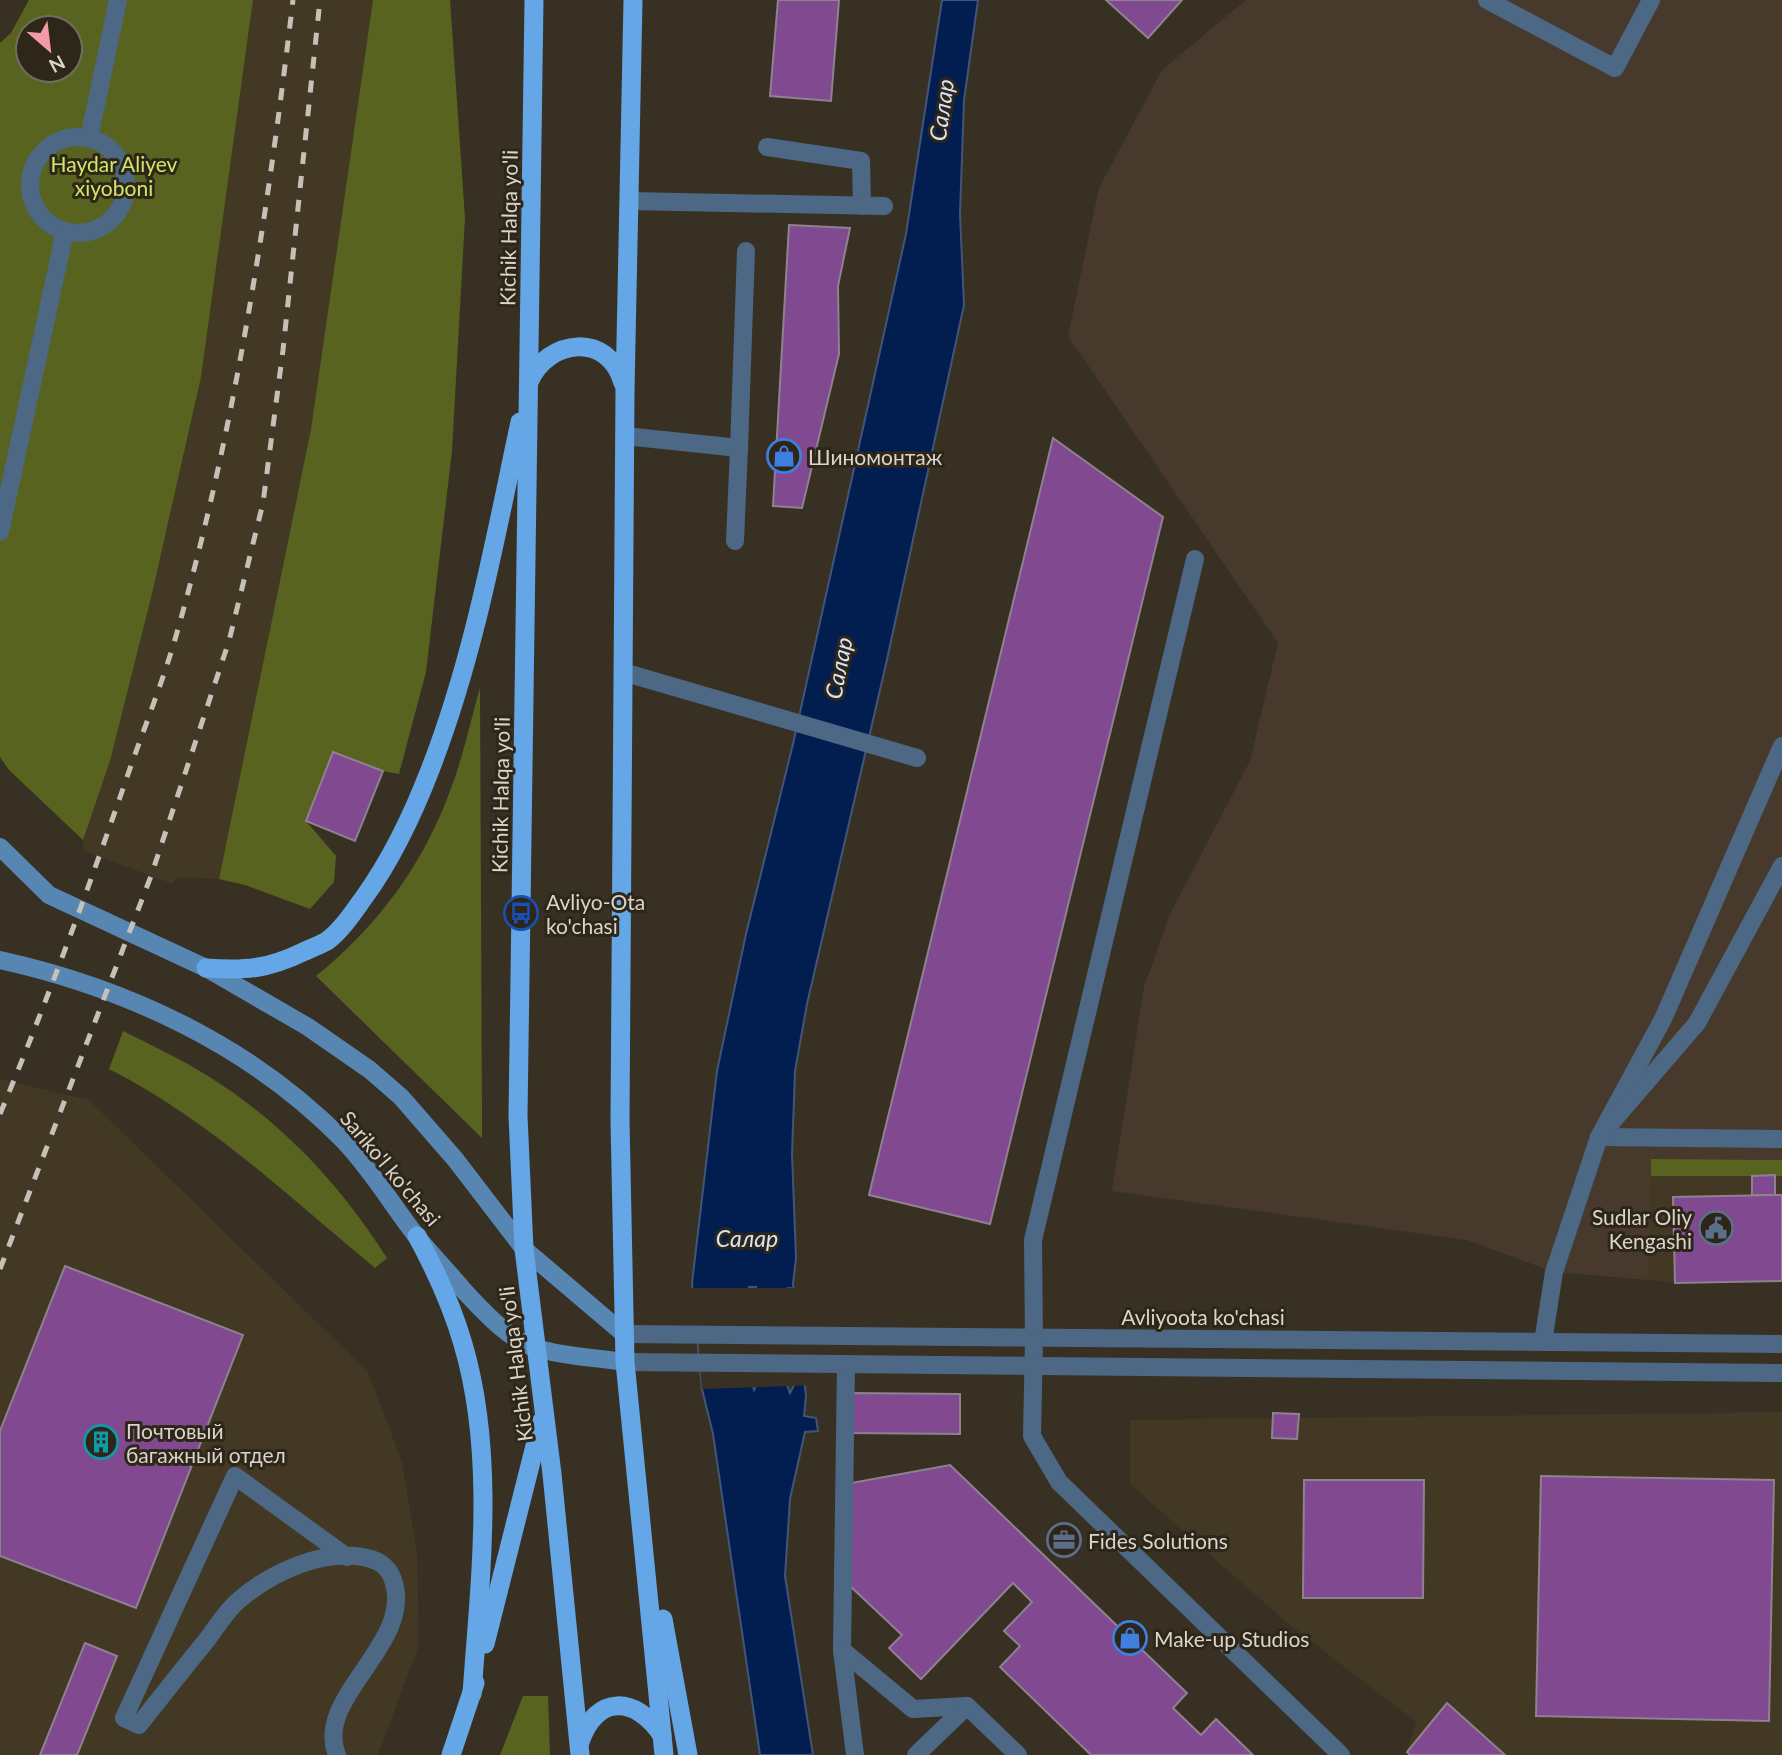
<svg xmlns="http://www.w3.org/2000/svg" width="1782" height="1755" viewBox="0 0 1782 1755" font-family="Lato,sans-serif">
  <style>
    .built { fill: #423823 }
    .medical { fill: #473a2c }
    .green { fill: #586320; fill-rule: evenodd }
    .water { fill: #021e51; stroke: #425576; stroke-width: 2; fill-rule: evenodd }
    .pier { fill: #383123 }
    .building { fill: #814990; stroke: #8e8291; stroke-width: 2 }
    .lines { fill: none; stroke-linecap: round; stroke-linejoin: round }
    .service { stroke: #4c6885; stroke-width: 18 }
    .pedestrian { stroke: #4c6885; stroke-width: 18 }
    .minor { stroke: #4c6885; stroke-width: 18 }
    .secondary { stroke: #5886b3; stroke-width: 18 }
    .trunk { stroke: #64a6e6; stroke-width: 19 }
    .rail { stroke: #c6c1b8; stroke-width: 5; stroke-dasharray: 12 12; stroke-linecap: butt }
    .labels { text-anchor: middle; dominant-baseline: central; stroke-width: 6; stroke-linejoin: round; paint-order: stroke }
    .park-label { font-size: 21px; fill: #d1e767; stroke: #2e2719 }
    .street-label { font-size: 21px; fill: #d9d5cc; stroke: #2e2719 }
    .poi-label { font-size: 21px; fill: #d9d5cc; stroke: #2e2719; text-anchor: start }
    .water-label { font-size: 23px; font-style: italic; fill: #d8e5f9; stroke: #2e2719 }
  </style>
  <rect width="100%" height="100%" fill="#383123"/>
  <g class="built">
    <polygon points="253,0 373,0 311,429 219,879 176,877 173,884 84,851 83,840 110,761 152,594 201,377"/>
    <polygon points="0,1079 89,1100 368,1372 402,1462 417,1553 419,1645 378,1755 0,1755"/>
    <polygon points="1651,1159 1782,1159 1782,1281 1675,1283 1649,1280"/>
    <polygon points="1782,1412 1782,1755 1410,1755 1407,1752 1416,1722 1285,1621 1130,1484 1130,1420"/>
  </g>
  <polygon class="medical" points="1246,0 1782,0 1782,1159 1651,1160 1649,1280 1554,1272 1467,1240 1112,1191 1144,987 1170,914 1250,761 1278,643 1068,336 1099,188 1162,70"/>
  <g class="green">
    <path d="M29,0H253L201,377L152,594L110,761L83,840L9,770L0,757V43L11,33ZM28,28H70V70H28Z"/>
    <polygon points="373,0 450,0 465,218 452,451 426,672 399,774 383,771 333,752 306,821 336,856 334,882 310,909 245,885 219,879 311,429"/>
    <path d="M480,688L482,1116V1138L316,976C377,927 423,865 450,791C463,758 470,722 480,688Z"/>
    <path d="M123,1031C151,1045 181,1059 208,1076C282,1122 340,1184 387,1258L375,1268C290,1198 207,1118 109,1069Z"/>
    <polygon points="1651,1159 1782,1160 1782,1176 1651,1176"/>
    <polygon points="523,1696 548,1696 550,1755 500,1755"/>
  </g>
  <path class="water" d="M942,0H978L964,100L960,214L964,305L886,664L807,1004L795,1071L792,1154L796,1258L793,1284L806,1396L804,1416L816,1418L818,1431L805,1432L790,1499L785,1576L813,1755H760L713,1434L702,1389L692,1283L717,1071L746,934L793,744L906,234ZM749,1287H756L758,1383L754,1390L752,1383ZM790,1288L794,1289V1385L790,1393L787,1385L784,1289Z"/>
  <polygon class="pier" points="689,1288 798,1288 808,1385 791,1386 790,1291 787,1291 791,1386 702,1389 698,1335 693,1320"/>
  <g class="building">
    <polygon points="778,0 839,0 831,101 770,96"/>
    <polygon points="1106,0 1182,0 1148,38"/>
    <polygon points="789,225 850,228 838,286 839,354 802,508 773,506"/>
    <polygon points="1053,438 1163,517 990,1224 869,1195"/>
    <polygon points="333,752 383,771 355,841 306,821"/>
    <polygon points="1775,1175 1775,1195 1752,1195 1752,1176"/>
    <polygon points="1775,1195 1782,1195 1782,1281 1675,1283 1673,1197"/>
    <polygon points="65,1266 243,1335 136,1608 0,1556 0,1431"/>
    <polygon points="850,1393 960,1394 960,1434 849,1433"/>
    <polygon points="1273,1413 1299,1414 1297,1439 1272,1438"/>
    <polygon points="950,1465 1187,1693 1173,1708 1201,1735 1216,1719 1253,1755 1091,1755 1000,1667 1020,1646 1004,1631 1032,1602 1013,1583 921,1679 889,1648 902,1635 848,1584 851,1483"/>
    <polygon points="1541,1476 1774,1480 1769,1721 1536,1716"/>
    <polygon points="1304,1480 1424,1480 1423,1598 1303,1598"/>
    <polygon points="85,1643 117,1656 77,1755 40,1755"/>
    <polygon points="1447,1703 1505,1755 1410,1755 1407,1752"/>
  </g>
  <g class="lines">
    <g class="service">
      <polyline points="1487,0 1615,68 1651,0"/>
      <polyline points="767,147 861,161 862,206"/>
      <polyline points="629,201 884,206"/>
      <polyline points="625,436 739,448 746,251"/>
      <polyline points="735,541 739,448"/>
      <polyline points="1782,746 1663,1019 1599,1137 1782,1139"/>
      <polyline points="1034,1338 1033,1240 1195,559"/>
      <polyline points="1543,1342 1554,1272 1599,1137 1697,1023 1782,866"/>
      <polyline points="846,1364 842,1650 855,1755"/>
      <polyline points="842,1650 913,1709 967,1706 916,1755"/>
      <polyline points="967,1706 1018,1755"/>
      <path d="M337,1755C313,1697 415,1644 393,1580C390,1570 382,1562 371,1559C327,1546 272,1572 239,1600C226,1611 216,1628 206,1641C183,1669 161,1697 139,1725L124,1718L235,1476L347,1557"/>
    </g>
    <g class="pedestrian">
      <circle cx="78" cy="185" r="48"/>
      <polyline points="89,138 118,0"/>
      <polyline points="0,532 65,231"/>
    </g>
    <g class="minor">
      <polyline points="623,672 917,758"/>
      <polyline points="624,1334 1782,1344"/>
      <polyline points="1034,1338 1032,1436 1059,1482 1341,1755"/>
      <polyline points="625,1362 1782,1373"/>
    </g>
    <g class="secondary">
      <polyline points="0,847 49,895 206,968 308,1027 370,1070 401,1097 455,1159 524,1249 624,1334"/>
      <path d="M0,960C127,988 251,1046 343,1140C371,1169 392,1205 417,1237C433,1256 450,1274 466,1293C485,1313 509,1340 536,1348C560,1356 599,1358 625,1362"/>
    </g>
    <g class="trunk">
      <polyline points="534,0 518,1116 524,1249 552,1474 580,1755"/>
      <polyline points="633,0 625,391 620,1120 625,1362 664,1755"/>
      <path d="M529,382C548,338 609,332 623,383"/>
      <path d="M206,968C245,971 268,969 303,952C311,948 320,945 327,941C342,930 354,911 365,896C393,857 413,814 430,770C474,657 495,539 520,422"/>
      <path d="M417,1236C436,1271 452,1306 463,1344C496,1456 480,1579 472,1694"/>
      <polyline points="663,1619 688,1755"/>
      <polyline points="485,1644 541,1422"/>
      <path d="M580,1742C596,1694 636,1696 662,1735"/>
      <polyline points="451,1755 475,1683"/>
    </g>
    <g class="rail">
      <path d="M0,1114C46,1004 88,890 127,777C144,728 164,679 178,629C236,424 268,211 293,0"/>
      <polyline points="0,1269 151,876 229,641 263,503 283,350 320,0"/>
    </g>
  </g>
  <defs>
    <g id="shop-ring" transform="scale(1.75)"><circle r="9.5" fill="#2e2719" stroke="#3f7fe0" stroke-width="1.5"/><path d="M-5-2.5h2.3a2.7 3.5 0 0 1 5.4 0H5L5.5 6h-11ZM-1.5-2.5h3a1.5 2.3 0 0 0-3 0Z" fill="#3f7fe0"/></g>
    <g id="bus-ring" transform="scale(1.75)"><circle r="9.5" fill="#2e2719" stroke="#1a4fb4" stroke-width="1.5"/><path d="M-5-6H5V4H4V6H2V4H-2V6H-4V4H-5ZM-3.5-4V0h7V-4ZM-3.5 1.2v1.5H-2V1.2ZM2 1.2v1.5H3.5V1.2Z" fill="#1a4fb4"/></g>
    <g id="civic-ring" transform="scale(1.75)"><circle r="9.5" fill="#2e2719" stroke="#5c6f8a" stroke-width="1.5"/><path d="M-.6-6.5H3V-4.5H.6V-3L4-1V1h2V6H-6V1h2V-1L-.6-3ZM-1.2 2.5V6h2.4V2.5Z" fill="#5c6f8a"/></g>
    <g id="building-ring" transform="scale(1.75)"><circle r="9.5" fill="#2e2719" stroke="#0f9aa8" stroke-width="1.5"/><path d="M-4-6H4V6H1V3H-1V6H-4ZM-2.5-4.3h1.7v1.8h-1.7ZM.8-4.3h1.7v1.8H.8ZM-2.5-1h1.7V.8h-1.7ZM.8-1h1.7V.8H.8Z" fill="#0f9aa8"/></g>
    <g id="office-ring" transform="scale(1.75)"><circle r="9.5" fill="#2e2719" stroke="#5c6f8a" stroke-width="1.5"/><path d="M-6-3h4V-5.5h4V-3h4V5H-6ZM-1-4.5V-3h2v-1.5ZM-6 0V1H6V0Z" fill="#5c6f8a"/></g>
  </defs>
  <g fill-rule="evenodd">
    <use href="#shop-ring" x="784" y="456"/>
    <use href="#bus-ring" x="521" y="913"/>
    <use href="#civic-ring" x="1716" y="1228"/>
    <use href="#building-ring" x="101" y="1442"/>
    <use href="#office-ring" x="1064" y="1540"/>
    <use href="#shop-ring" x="1130" y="1638"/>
  </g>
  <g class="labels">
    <g class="park-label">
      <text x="114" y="163">Haydar Aliyev<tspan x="114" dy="24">xiyoboni</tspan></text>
    </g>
    <g class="street-label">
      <text transform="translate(508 228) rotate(-89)">Kichik Halqa yo'li</text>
      <text transform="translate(500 795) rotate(-89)">Kichik Halqa yo'li</text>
      <text transform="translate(391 1168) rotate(50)">Sariko'l ko'chasi</text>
      <text x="1203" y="1316">Avliyoota ko'chasi</text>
      <text transform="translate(515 1364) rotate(-97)">Kichik Halqa yo'li</text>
    </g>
    <g class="poi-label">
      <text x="808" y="456">Шиномонтаж</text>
      <text x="546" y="901">Avliyo-Ota<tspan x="546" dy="24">ko'chasi</tspan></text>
      <text x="1692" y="1216" text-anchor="end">Sudlar Oliy<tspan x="1692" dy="24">Kengashi</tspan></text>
      <text x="126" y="1430">Почтовый<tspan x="126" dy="24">багажный отдел</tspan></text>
      <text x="1088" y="1540">Fides Solutions</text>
      <text x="1154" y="1638">Make-up Studios</text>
    </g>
    <g class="water-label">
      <text transform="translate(941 110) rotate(-82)">Салар</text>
      <text transform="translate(838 668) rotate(-79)">Салар</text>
      <text x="747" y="1238">Салар</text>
    </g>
  </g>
  <g transform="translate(49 49) rotate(152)"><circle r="33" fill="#2e2719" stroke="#726d61" stroke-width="2"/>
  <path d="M0-5L12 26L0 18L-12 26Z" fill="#f39aaa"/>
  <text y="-10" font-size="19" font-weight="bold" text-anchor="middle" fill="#d9d5cc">N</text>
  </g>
</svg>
